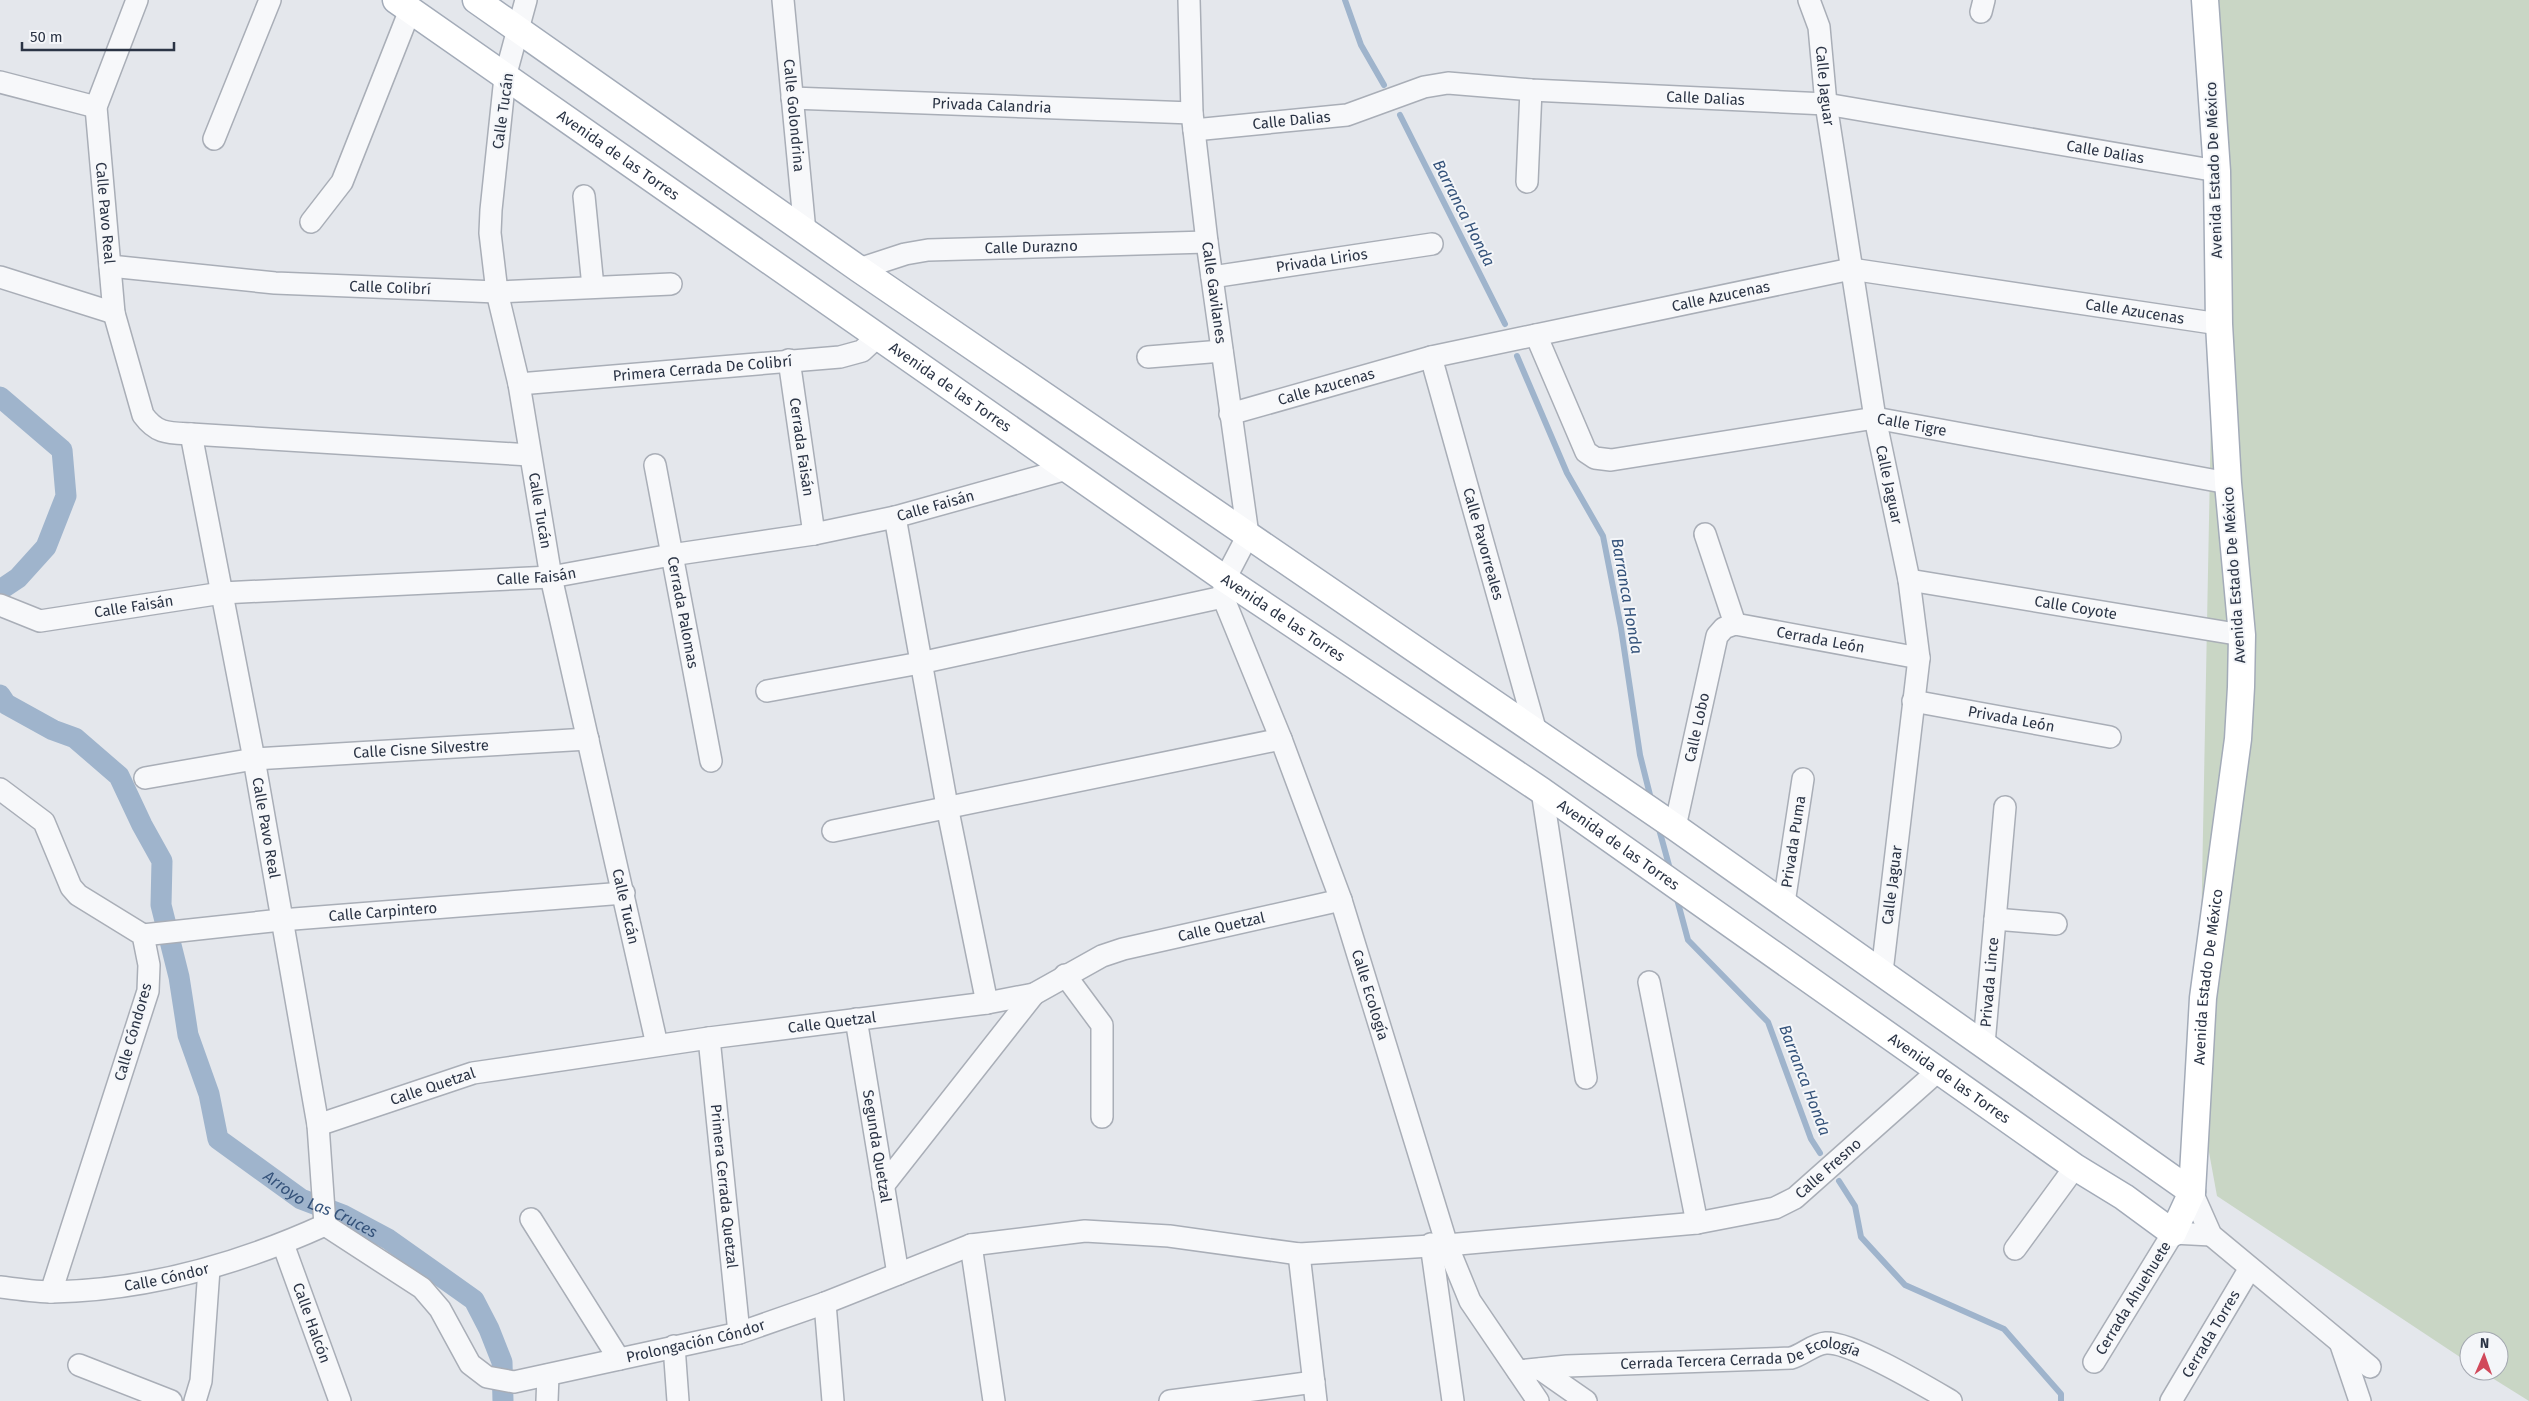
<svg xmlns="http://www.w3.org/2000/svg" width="2529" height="1401" viewBox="0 0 2529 1401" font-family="'Fira Sans',sans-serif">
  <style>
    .green { fill: #c9d6c5 }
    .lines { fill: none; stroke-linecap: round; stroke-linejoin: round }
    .stream { stroke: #9fb4cc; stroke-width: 6 }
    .canal { stroke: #9fb4cc; stroke-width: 21 }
    .minor-casing { stroke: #a9aeb7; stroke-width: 24 }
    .major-casing { stroke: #a3abb8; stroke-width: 29 }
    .minor { stroke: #f7f8fa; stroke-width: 21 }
    .major { stroke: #fff; stroke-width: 26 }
    .labels { text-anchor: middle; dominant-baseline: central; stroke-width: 4; stroke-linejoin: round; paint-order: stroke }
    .street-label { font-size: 15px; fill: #2b3445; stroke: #f4f6f9 }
    .water-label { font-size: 16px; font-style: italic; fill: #34527a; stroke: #f4f6f9 }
  </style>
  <rect width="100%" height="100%" fill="#e4e7ec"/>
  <polygon class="green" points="2219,0 2529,0 2529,1401 2481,1371 2499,1371 2499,1341 2469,1341 2469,1363 2217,1196 2198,1092"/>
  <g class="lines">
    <g class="stream">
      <polyline points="1345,0 1361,45 1384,85"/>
      <polyline points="1400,115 1505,324"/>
      <polyline points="1517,356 1567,473 1603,536 1621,628 1640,755 1651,799"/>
      <polyline points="1659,829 1670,869"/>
      <polyline points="1677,899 1688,940 1768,1022 1811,1139 1820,1153"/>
      <polyline points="1839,1181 1855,1206 1861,1237 1905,1285 2004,1329 2061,1394 2061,1401"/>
    </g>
    <g class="canal">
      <polyline points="0,397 62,450 66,496 46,547 18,578 0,590"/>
      <path id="s1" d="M0,695L6,704L53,730L75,738L119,776L142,825L162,861L161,905L179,977L188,1035L209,1094L218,1139L301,1199L343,1215L388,1239L474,1300L489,1329L502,1362L503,1401"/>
    </g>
    <g class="minor-casing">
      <g id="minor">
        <path id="s2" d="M137,0L96,107L114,313L143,415C157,434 168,433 191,434L530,455"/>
        <path id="s3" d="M526,0L505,77L491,210L490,233L497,292L519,384L551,577L657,1045"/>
        <path id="s4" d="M783,0L805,232"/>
        <path id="s5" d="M1189,0L1192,113L1207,242L1248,535L1225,579L1223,597L1281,739L1341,900L1447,1245L1470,1301L1538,1401"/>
        <path id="s6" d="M1809,0L1819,27L1826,104L1875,418L1909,580L1919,658L1882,972"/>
        <polyline points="1981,12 1984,0"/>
        <polyline points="0,82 96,107"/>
        <path id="s7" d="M792,98L1192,113"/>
        <path id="s8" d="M1194,130L1347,115L1424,87L1448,83L1531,90L1826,104L2217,171"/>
        <polyline points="214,139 270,0"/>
        <polyline points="1527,182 1531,90"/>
        <polyline points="584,196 593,287"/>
        <polyline points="311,222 342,182 410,10"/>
        <path id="s9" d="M110,266L275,283L497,292L671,284"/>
        <path id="s10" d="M859,269L905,254L928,250L1207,242"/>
        <polyline points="0,277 114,313"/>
        <path id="s11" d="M1212,277L1432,244"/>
        <path id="s12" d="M1536,335L1586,452L1595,458L1611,460L1875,418L2228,483"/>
        <polyline points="1148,357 1222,351"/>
        <path id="s13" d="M1431,357L1536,732"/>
        <path id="s14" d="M789,360L814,534"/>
        <path id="s15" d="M519,384L840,357L862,351L877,337"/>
        <path id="s16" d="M1230,414L1431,357L1851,269L2219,324"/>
        <path id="s17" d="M191,434L254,759L318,1125L325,1225"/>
        <path id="s18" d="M655,465L711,761"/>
        <polyline points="895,517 947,806 987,1003"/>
        <polyline points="1705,534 1735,624"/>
        <path id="s19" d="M1909,580L2242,635"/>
        <path id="s20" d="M0,605L40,621L222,593L551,577L671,555L814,534L895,517L1067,469"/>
        <polyline points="767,691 920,663 1223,597"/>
        <path id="s21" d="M1913,701L2110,737"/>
        <path id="s22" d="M145,778L254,759L588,739"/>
        <polyline points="0,789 44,822 71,887 78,895 143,935 149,965 148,991 51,1292"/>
        <polyline points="1542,791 1586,1078"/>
        <path id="s23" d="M1675,827L1717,636L1724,628L1735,624L1919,658"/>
        <polyline points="833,831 1281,739"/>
        <path id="s24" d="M1784,903L1803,779"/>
        <polyline points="1995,919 2056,924"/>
        <path id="s25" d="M143,935L281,920L624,893"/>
        <polyline points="1065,975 1102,1025 1102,1117"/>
        <polyline points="1649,982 1697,1223"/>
        <path id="s26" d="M856,1019L898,1274"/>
        <path id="s27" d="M709,1038L739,1333"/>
        <path id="s28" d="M1984,1044L2005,807"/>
        <path id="s29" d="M318,1125L473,1073L709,1038L987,1003L1034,994L1102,956L1123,949L1341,900"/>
        <polyline points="883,1186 1034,994"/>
        <polyline points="2192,1192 2211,1235 2370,1367"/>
        <polyline points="531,1219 619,1359"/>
        <path id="s30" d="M325,1225L422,1288L440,1309L470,1364L487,1377L514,1382L739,1333L825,1303L971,1245L1085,1231L1169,1236L1299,1254L1447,1245L1697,1223L1775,1208L1795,1198L1938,1071"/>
        <path id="s31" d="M283,1244L340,1401"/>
        <polyline points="1431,1244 1453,1401"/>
        <polyline points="971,1245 994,1401"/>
        <polyline points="2015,1249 2075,1167"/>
        <polyline points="1299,1254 1316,1401"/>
        <path id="s32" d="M0,1287C17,1289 36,1292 53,1292C148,1290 239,1264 325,1225"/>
        <polyline points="825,1303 833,1401"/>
        <polyline points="2341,1345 2360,1401"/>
        <polyline points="674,1346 678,1401"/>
        <path id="s33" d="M2094,1362L2173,1233L2211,1235"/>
        <polyline points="79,1365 171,1401"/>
        <polyline points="1540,1369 1586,1401"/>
        <path id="s34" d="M1518,1371L1567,1366L1791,1358C1803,1355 1813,1344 1826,1343C1850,1341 1927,1387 1951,1401"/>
        <polyline points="195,1401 201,1381 209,1269"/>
        <polyline points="547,1401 548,1375"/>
        <polyline points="1170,1401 1314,1382"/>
        <path id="s35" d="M2171,1401L2250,1268"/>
      </g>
    </g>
    <g class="major-casing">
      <g id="major">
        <path id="s36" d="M396,0L1225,579L1542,791L2075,1167L2124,1197L2173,1233L2192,1192L2203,998L2238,739L2241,687L2242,635L2228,483L2219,324L2217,171L2205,0"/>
        <polyline points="476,0 859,269 1675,827 2192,1192"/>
      </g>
    </g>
    <use href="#minor" class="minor"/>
    <use href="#major" class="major"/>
  </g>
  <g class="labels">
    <g class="street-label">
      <text stroke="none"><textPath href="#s6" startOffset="88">Calle Jaguar</textPath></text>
      <text stroke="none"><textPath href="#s8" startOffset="518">Calle Dalias</textPath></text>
      <text stroke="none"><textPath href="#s7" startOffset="200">Privada Calandria</textPath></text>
      <text transform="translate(503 111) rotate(-82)">Calle Tucán</text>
      <text stroke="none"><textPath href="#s4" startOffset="116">Calle Golondrina</textPath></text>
      <text stroke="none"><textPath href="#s8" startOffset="98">Calle Dalias</textPath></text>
      <text stroke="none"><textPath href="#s8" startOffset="922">Calle Dalias</textPath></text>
      <text stroke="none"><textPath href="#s36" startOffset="271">Avenida de las Torres</textPath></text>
      <text transform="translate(2214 170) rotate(-92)">Avenida Estado De México</text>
      <text stroke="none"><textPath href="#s2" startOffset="221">Calle Pavo Real</textPath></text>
      <text stroke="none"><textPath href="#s10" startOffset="175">Calle Durazno</textPath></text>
      <text stroke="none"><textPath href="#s11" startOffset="111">Privada Lirios</textPath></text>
      <text stroke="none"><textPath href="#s9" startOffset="281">Calle Colibrí</textPath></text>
      <text stroke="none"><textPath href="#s5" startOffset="294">Calle Gavilanes</textPath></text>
      <text stroke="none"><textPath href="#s16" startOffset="505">Calle Azucenas</textPath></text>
      <text stroke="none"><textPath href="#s16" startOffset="925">Calle Azucenas</textPath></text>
      <text stroke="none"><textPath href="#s15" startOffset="184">Primera Cerrada De Colibrí</textPath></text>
      <text stroke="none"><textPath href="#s16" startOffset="100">Calle Azucenas</textPath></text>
      <text stroke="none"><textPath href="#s36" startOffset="676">Avenida de las Torres</textPath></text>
      <text stroke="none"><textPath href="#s12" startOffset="459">Calle Tigre</textPath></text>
      <text stroke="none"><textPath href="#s14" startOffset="88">Cerrada Faisán</textPath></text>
      <text stroke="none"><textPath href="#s6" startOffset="492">Calle Jaguar</textPath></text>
      <text stroke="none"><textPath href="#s20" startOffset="948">Calle Faisán</textPath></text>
      <text stroke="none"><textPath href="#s3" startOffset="519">Calle Tucán</textPath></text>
      <text stroke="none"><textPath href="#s13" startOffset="194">Calle Pavorreales</textPath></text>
      <text transform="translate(2234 575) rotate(-94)">Avenida Estado De México</text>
      <text stroke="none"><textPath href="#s20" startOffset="542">Calle Faisán</textPath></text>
      <text stroke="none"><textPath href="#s20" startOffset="138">Calle Faisán</textPath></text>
      <text stroke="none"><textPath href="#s19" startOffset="169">Calle Coyote</textPath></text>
      <text stroke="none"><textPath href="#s18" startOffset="150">Cerrada Palomas</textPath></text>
      <text stroke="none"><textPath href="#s36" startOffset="1081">Avenida de las Torres</textPath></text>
      <text stroke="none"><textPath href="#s23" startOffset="305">Cerrada León</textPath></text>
      <text stroke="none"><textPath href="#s21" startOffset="100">Privada León</textPath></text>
      <text stroke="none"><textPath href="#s23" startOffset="102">Calle Lobo</textPath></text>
      <text stroke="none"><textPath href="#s22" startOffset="278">Calle Cisne Silvestre</textPath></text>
      <text stroke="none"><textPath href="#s17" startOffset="401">Calle Pavo Real</textPath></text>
      <text stroke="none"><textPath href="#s24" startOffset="62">Privada Puma</textPath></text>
      <text stroke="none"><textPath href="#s36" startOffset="1486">Avenida de las Torres</textPath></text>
      <text transform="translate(1892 885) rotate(-83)">Calle Jaguar</text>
      <text stroke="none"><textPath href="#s3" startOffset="924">Calle Tucán</textPath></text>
      <text stroke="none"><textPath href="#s25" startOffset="241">Calle Carpintero</textPath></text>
      <text stroke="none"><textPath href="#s29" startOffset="931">Calle Quetzal</textPath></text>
      <text stroke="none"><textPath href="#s36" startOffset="2424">Avenida Estado De México</textPath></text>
      <text stroke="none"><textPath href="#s28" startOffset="62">Privada Lince</textPath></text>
      <text stroke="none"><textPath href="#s5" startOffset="1031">Calle Ecología</textPath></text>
      <text stroke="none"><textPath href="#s29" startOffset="526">Calle Quetzal</textPath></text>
      <text transform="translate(133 1032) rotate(-74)">Calle Cóndores</text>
      <text stroke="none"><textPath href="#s36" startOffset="1891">Avenida de las Torres</textPath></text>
      <text stroke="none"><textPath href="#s29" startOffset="121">Calle Quetzal</textPath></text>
      <text stroke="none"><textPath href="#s26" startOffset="129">Segunda Quetzal</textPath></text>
      <text stroke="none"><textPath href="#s30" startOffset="1609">Calle Fresno</textPath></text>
      <text stroke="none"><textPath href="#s27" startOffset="149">Primera Cerrada Quetzal</textPath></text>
      <text stroke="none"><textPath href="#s32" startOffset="168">Calle Cóndor</textPath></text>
      <text stroke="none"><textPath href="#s33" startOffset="75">Cerrada Ahuehuete</textPath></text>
      <text stroke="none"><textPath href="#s31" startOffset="84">Calle Halcón</textPath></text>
      <text stroke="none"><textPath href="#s35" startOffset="78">Cerrada Torres</textPath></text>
      <text stroke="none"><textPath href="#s30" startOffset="441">Prolongación Cóndor</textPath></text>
      <text stroke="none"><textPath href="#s34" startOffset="225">Cerrada Tercera Cerrada De Ecología</textPath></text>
    </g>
    <g class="water-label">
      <text transform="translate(1464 213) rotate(63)">Barranca Honda</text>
      <text transform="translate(1627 596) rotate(80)">Barranca Honda</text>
      <text transform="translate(1805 1080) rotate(69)">Barranca Honda</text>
      <text stroke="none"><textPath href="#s1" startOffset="649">Arroyo Las Cruces</textPath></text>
    </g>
  </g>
  <g transform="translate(2484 1356) rotate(2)"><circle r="24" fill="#f4f6f9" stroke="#a4a8b1"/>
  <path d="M0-4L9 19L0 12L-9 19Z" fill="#d1495b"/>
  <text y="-8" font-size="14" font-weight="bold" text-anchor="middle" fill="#2b3445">N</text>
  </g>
  <path d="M22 42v8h152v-8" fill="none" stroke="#2b3445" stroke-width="2.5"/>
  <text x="30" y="42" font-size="15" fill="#2b3445" stroke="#f4f6f9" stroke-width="4" paint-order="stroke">50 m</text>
</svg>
